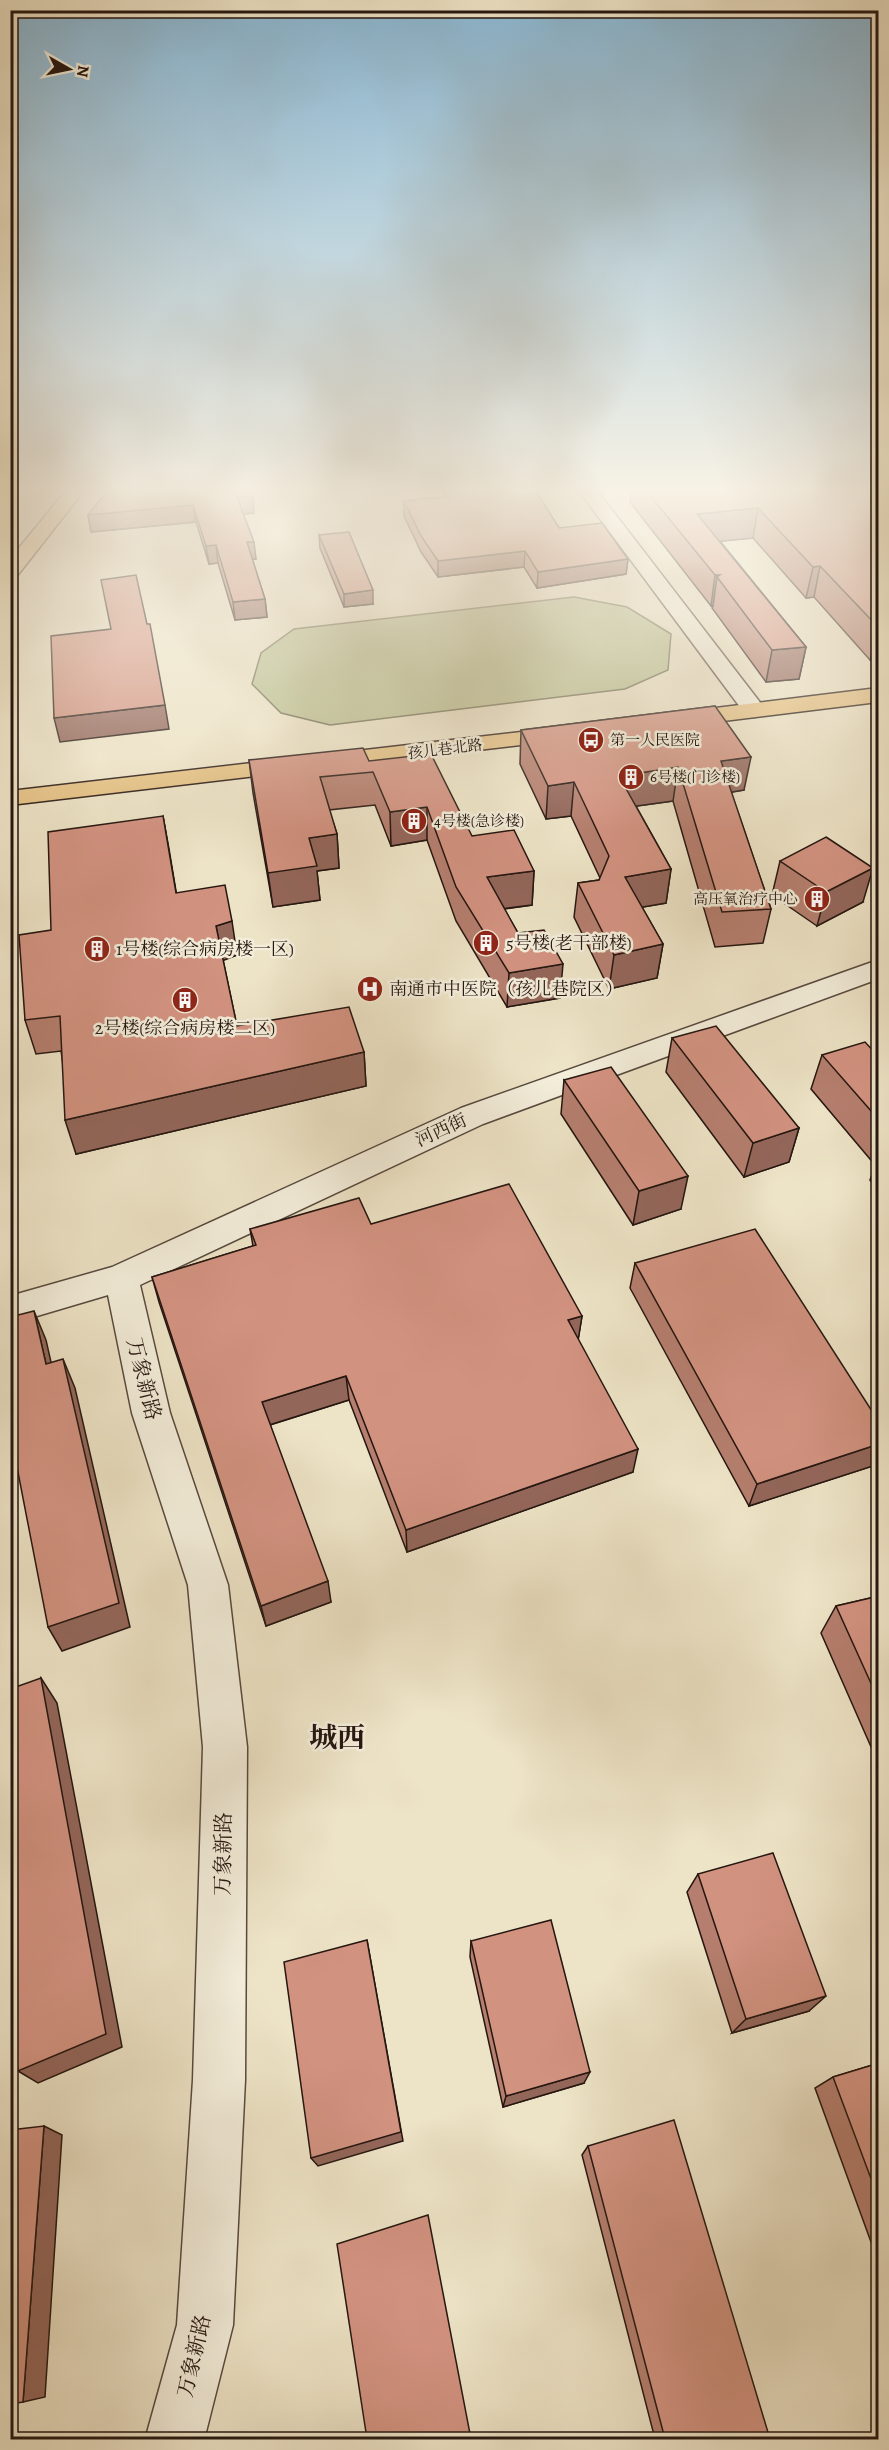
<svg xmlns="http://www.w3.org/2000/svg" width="889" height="2450" viewBox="0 0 889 2450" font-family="Alegreya,'Noto Serif SC',serif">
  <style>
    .green { fill: #bcc392; stroke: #706c51; stroke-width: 1.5 }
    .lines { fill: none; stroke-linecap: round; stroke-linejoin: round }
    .minor-casing { stroke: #57493e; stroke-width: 3 }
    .major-casing { stroke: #251610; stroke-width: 3 }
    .minor { fill: #f3edda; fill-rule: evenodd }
    .major { fill: #e6c283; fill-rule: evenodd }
    .wall { fill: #b57e6e; stroke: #251610; stroke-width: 1.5 }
    .shaded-wall { fill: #93665a; stroke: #251610; stroke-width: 1.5 }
    .building { fill: #d29280; stroke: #251610; stroke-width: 1.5 }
    .labels { text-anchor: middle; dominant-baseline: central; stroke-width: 5; stroke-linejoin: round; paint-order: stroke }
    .far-poi-label { font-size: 15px; fill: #251610; stroke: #f3edda; text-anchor: start }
    .far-street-label { font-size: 15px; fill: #251610; stroke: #f3edda }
    .poi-label { font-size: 18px; fill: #251610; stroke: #f3edda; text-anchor: start }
    .street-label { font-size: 18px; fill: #251610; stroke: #f3edda }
    .near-street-label { font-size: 21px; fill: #251610; stroke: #f3edda }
    .near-district-label { font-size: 28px; font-weight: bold; fill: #251610; stroke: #f3edda }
  </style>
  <rect width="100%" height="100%" fill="#ede3c6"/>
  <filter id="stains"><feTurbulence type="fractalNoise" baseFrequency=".00333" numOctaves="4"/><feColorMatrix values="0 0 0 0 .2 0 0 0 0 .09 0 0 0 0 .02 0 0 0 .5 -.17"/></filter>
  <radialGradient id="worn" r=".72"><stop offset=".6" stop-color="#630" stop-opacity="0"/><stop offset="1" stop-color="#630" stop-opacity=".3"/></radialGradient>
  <polygon class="green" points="574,597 627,607 671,634 668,670 625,689 330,725 281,713 252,684 261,653 294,629"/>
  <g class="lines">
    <g class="minor-casing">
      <g id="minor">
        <polygon points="577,488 595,488 762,705 765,710 762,715 754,717 746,715"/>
        <polygon points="878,960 878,979 483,1124 140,1285 170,1413 228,1585 247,1747 245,2080 233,2325 204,2440 145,2440 177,2325 193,2080 203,1747 188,1585 132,1413 108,1295 10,1324 10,1296 112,1267 461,1108"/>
      </g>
    </g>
    <g class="major-casing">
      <g id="major">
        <polygon points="68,488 86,488 17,576 10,578 10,559"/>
        <polygon points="878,688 878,702 675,727 667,725 664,720 667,715 675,713"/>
        <polygon points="564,727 572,729 575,734 572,739 10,805 10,791"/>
      </g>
    </g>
    <use href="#minor" class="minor"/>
    <use href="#major" class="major"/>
  </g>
  <g class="wall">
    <polygon points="110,488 254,513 243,514 256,559 252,559 265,599 267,617 235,620 218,563 209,564 196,522 91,532 88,515"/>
    <polygon points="440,488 534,488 559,528 628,559 626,574 537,588 524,567 438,577 421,552 404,516 404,501 445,497"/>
    <polygon points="631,488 879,488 879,659 870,660 814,597 806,598 753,538 720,541 806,647 799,679 766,682 712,608 713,606 711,606 630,502"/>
    <polygon points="319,535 373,604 344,607 320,548"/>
    <polygon points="715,706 744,790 731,792 771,909 763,943 715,947 673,801 636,806 671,869 666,903 642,907 663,944 657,978 609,989 574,917 578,883 599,880 600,878 571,816 546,819 520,764 521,730"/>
    <polygon points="249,760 369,761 472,836 534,871 532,905 504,909 518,933 560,998 507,1007 456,921 427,840 391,846 375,805 329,810 337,834 339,868 317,871 320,900 273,907 253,793"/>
    <polygon points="163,816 176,893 237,955 223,960 237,1026 364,1052 366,1086 76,1154 61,1051 36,1054 25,1020 51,930"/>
    <polygon points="780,861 863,902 817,926 772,895"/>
    <polygon points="672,1038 799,1128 789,1162 744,1177 666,1072"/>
    <polygon points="822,1055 879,1057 879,1191 870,1180 875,1165 811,1089"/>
    <polygon points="564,1080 681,1209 633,1225 561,1114"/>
    <polygon points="371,1224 582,1316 578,1340 633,1472 407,1552 349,1400 270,1425 331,1602 266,1626 159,1302 152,1277 253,1246 250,1229"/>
    <polygon points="635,1263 879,1422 879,1464 749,1506 630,1288"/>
    <polygon points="879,1596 879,1765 821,1633 836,1606"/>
    <polygon points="698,1874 809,2011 732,2033 687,1892"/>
    <polygon points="471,1941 584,2083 503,2107 470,1957"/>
    <polygon points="879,2063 879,2264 815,2088 833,2077"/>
    <polygon points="588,2146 770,2439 655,2439 582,2155"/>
  </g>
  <g class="shaded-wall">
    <polygon points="253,496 254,513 239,514 237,497"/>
    <polygon points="193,505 196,522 91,532 88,515"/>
    <polygon points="758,508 753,538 693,544 697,514"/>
    <polygon points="247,542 254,542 256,559 248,560"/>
    <polygon points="216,545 218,563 209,564 206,546"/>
    <polygon points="525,551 524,567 438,577 438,561"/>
    <polygon points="628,559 626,574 537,588 538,572"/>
    <polygon points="820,566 814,597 806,598 813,567"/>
    <polygon points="715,575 720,575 717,577 713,606 711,606"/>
    <polygon points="373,590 373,604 344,607 344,594"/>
    <polygon points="265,599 267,617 235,620 233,602"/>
    <polygon points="878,628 879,659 870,660"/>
    <polygon points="806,647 799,679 766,682 772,650"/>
    <polygon points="165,705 169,729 60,742 54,718"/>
    <polygon points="751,757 744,790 715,795 721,761"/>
    <polygon points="678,767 673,801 615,809 619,776"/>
    <polygon points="574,782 571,816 546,819 548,786"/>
    <polygon points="427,807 427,840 391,846 390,812"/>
    <polygon points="163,816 169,849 182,927 176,893"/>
    <polygon points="337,834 339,868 317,871 320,900 273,907 268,873 309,838"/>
    <polygon points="873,868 863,902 817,926 826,892"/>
    <polygon points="671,869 666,903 620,911 625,877"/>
    <polygon points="534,871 532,905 486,911 487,877"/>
    <polygon points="232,921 237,955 222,961 216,926"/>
    <polygon points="663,944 657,978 609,989 614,955"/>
    <polygon points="563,964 560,998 507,1007 509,973"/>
    <polygon points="364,1052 366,1086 76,1154 65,1120"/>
    <polygon points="799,1128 789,1162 744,1177 753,1143"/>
    <polygon points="688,1176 681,1209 633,1225 639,1191"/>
    <polygon points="34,1311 46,1340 58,1393 46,1364"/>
    <polygon points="582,1316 578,1341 568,1320"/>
    <polygon points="63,1359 75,1388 130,1627 62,1651 48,1627"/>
    <polygon points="346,1376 349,1400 266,1426 262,1402"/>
    <polygon points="879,1444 879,1464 749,1506 757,1484"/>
    <polygon points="638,1449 633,1472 407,1552 406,1530"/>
    <polygon points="328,1581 331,1602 266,1626 261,1606"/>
    <polygon points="41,1678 57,1703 122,2047 38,2083 18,2071"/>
    <polygon points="367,1940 403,2141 318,2166 311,2158"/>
    <polygon points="826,1996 809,2011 732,2033 746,2019"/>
    <polygon points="590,2072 584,2083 503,2107 506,2096"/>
    <polygon points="44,2126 62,2135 45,2397 23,2402"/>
  </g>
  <g class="building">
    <polygon points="110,488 250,488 253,496 237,497 254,542 247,542 265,599 233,602 216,545 206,546 193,505 88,515"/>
    <polygon points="448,488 534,488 559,528 602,523 628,559 538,572 525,551 438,561 421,536 404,501 453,496"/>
    <polygon points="644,488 879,488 879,628 820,566 813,567 758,508 697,514 806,647 772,650 717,577 720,575 715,575"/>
    <polygon points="349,532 373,590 344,594 319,535"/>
    <polygon points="136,575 147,624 150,624 165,705 54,718 51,636 111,629 101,580"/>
    <polygon points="715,706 751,757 721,761 771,909 722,912 678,767 619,776 671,869 625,877 663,944 614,955 578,883 599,880 609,856 574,782 548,786 521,730"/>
    <polygon points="363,748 369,761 431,754 472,836 514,830 534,871 487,877 518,933 544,930 563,964 509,973 456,887 427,807 390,812 373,772 320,777 337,834 309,838 317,866 268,873 249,760"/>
    <polygon points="163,816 176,893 225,885 232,921 216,926 237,1026 349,1007 364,1052 65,1120 60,1016 25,1020 19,935 51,930 48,832"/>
    <polygon points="826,837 873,868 826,892 780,861"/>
    <polygon points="716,1026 799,1128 753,1143 672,1038"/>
    <polygon points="865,1042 879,1057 879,1120 822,1055"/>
    <polygon points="611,1067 688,1176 639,1191 564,1080"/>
    <polygon points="509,1184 582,1316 568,1320 638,1449 406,1530 346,1376 262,1402 328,1581 261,1606 152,1277 256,1245 250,1229 359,1198 371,1224"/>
    <polygon points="755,1229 879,1422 879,1444 757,1484 635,1263"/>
    <polygon points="34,1311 46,1364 63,1359 119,1603 48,1627 10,1431 10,1317"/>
    <polygon points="879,1596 879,1701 836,1606"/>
    <polygon points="41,1678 106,2034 18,2071 10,2015 10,1689"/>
    <polygon points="773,1853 826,1996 746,2019 698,1874"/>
    <polygon points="551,1920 590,2072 506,2096 471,1941"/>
    <polygon points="367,1940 401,2132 311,2158 284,1962"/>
    <polygon points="879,2063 879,2200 833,2077"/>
    <polygon points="674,2120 770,2439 665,2439 588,2146"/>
    <polygon points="44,2126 23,2402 10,2404 10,2130"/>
    <polygon points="428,2215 471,2439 367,2439 337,2244"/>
  </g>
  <linearGradient id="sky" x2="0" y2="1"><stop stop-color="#89b8d5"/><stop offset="0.59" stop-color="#f7f2e5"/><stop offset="1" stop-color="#f7f2e5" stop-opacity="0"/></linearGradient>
  <rect width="889" height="831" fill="url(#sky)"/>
  <defs>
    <g id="bus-disc" transform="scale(1.35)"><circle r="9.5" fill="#8f2418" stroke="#f3edda"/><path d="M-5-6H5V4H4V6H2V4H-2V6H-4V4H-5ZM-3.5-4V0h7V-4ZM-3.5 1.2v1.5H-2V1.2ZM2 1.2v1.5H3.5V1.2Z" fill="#fff"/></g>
    <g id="building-disc" transform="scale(1.35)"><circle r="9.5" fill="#8f2418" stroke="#f3edda"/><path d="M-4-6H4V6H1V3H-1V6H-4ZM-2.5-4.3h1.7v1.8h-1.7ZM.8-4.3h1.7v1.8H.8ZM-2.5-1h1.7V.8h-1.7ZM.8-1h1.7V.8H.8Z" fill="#fff"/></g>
    <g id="hospital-disc" transform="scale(1.35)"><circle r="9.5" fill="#8f2418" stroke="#f3edda"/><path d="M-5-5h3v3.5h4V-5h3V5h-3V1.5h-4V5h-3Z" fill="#fff"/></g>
  </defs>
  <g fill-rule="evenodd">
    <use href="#bus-disc" x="591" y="740"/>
    <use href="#building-disc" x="631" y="777"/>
    <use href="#building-disc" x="414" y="821"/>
    <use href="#building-disc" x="817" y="899"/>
    <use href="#building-disc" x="486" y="943"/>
    <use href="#building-disc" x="97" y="949"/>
    <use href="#hospital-disc" x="370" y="989"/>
    <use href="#building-disc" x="185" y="1000"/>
  </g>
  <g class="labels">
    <g class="far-poi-label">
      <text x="610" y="740">第一人民医院</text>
      <text x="650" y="777">6号楼(门诊楼)</text>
      <text x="434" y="821">4号楼(急诊楼)</text>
      <text x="798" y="899" text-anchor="end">高压氧治疗中心</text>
    </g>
    <g class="far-street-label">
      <text transform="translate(445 749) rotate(-7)">孩儿巷北路</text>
    </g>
    <g class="poi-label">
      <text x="506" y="943">5号楼(老干部楼)</text>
      <text x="116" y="949">1号楼(综合病房楼一区)</text>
      <text x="389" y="989">南通市中医院（孩儿巷院区）</text>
      <text x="185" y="1028" text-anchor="middle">2号楼(综合病房楼二区)</text>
    </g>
    <g class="street-label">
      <text transform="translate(441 1130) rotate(-25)">河西街</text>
    </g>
    <g class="near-street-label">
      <text transform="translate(144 1379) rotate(76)">万象新路</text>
      <text transform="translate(223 1854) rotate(-89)">万象新路</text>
      <text transform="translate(194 2356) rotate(-77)">万象新路</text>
    </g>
    <g class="near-district-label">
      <text x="337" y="1738">城西</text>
    </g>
  </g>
  <rect width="889" height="2450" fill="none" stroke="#ede3c6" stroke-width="36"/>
  <rect x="12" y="12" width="865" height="2426" fill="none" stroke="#251610" stroke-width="3"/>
  <rect x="18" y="18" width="853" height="2414" fill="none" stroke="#251610" stroke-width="1.5"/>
  <g transform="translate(69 69) rotate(99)" stroke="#f3edda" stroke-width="4.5" paint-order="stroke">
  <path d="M0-4.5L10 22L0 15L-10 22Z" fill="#251610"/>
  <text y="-9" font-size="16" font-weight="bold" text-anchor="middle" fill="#251610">N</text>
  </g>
  <rect width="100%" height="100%" filter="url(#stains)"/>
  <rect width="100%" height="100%" fill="url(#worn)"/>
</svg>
